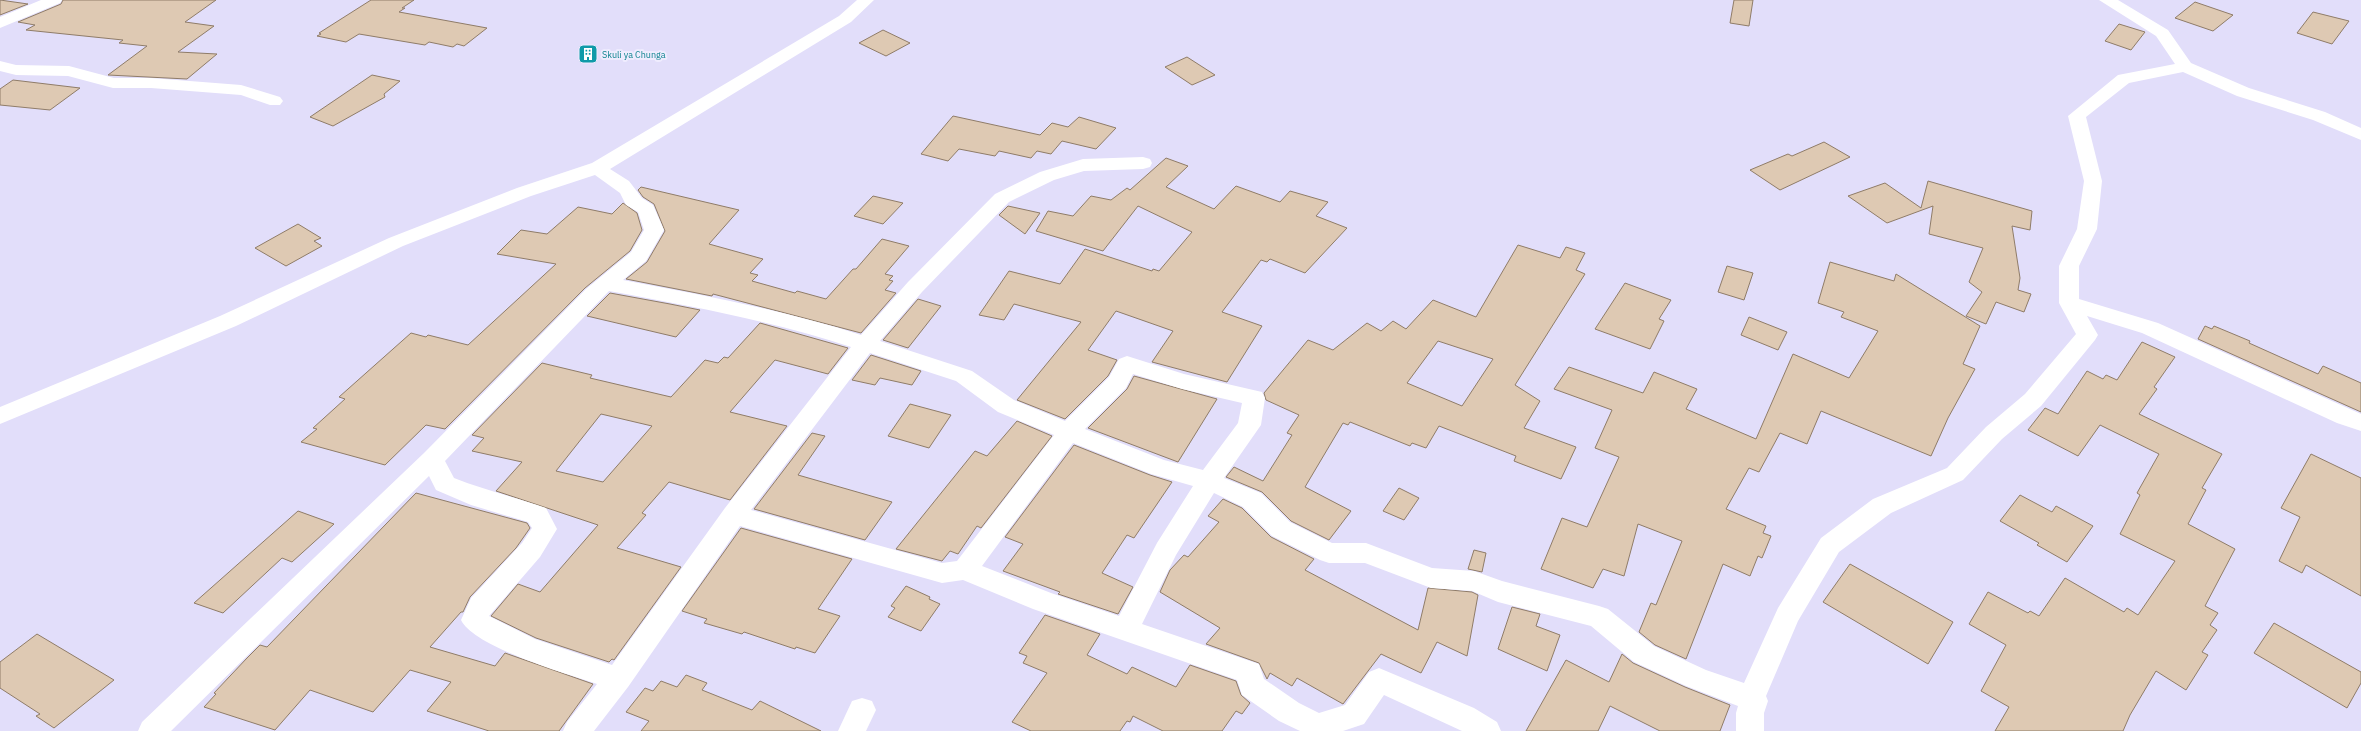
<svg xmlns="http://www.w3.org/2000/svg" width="2361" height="731" viewBox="0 0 2361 731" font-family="'IBM Plex Sans',sans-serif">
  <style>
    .building { fill: #dec9b3; stroke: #8f7c68; fill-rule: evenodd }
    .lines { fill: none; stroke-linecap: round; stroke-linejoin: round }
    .street { fill: #fff; fill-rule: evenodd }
    .labels { text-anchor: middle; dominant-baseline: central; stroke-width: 4; stroke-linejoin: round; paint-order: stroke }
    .far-culture-label { font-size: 9px; fill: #0d838f; stroke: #efecfe; text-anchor: start }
  </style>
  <rect width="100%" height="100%" fill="#e2defa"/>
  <g class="building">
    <polygon points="0,0 28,4 0,15"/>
    <polygon points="63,0 216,0 185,22 214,26 178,52 217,54 187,79 108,75 147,46 119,43 123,40 26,30 35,25 18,22 61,4"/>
    <polygon points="371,0 414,0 402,8 405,8 399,12 487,28 464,46 457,44 453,47 429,42 425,45 359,34 346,42 317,36 321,34 319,33"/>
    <polygon points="1734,0 1753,0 1749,26 1730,23"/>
    <polygon points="2195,2 2233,15 2213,31 2175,18"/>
    <polygon points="2313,12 2349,21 2332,44 2297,33"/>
    <polygon points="2119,24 2145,32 2131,50 2105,41"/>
    <polygon points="883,30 910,43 886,56 859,43"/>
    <polygon points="1187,57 1215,75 1192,85 1165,67"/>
    <polygon points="372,75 400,81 384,94 385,97 333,126 310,117"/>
    <polygon points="13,80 80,88 50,110 0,105 0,89"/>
    <polygon points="953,116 1040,135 1052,123 1068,127 1079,117 1116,128 1096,149 1062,141 1051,154 1037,151 1031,158 999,151 995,156 959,149 948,161 921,154"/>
    <polygon points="1824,142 1850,157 1780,190 1750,170 1788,154 1792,156"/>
    <polygon points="1166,158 1188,166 1166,187 1214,209 1236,186 1280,202 1290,191 1328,202 1316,216 1347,228 1305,273 1270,259 1267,262 1261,260 1222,312 1262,326 1227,382 1152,362 1173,331 1116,311 1088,350 1117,360 1108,376 1065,419 1017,400 1081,322 1014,304 1004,320 979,315 1009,271 1060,284 1085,249 1152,271 1153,269 1159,271 1192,232 1138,206 1103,251 1036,231 1048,211 1073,216 1091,196 1111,200 1127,188 1130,190"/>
    <polygon points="1928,181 2032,211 2030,230 2012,226 2020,278 2018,290 2031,294 2024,312 1996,302 1986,324 1966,316 1982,292 1969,282 1983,248 1929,234 1933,206 1887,223 1848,196 1885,183 1921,208"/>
    <polygon points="641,187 739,210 709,244 763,259 750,273 758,275 752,281 795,293 797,291 826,299 853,269 856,269 882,239 909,246 885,274 893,276 889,280 893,281 885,290 896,293 861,333 713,294 712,296 626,279 647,262 665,231 654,204 643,197 638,190"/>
    <polygon points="873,196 903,203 883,224 854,216"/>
    <polygon points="623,203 637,213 642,230 630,251 585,288 445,429 426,425 385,465 301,442 317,429 313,428 345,399 339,397 411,333 426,337 428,335 468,345 556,264 497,254 521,230 547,234 578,207 612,214"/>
    <polygon points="1008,206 1040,213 1025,234 999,215"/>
    <polygon points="298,224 321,238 314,241 322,246 286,266 255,248"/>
    <path d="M1518,245L1560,258L1566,247L1585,253L1576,270L1585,274L1515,385L1540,401L1524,428L1576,447L1561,479L1519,463L1514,461L1516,456L1439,426L1426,448L1412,443L1410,446L1350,422L1348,425L1343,423L1305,487L1351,511L1329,540L1291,521L1262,492L1226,477L1234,467L1263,481L1292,435L1287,433L1299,415L1266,400L1264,393L1308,340L1333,350L1367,323L1381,331L1393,321L1406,329L1433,300L1476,317ZM1438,341L1493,359L1462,406L1407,383Z"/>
    <polygon points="1830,262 1894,281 1896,274 1980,326 1963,364 1975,369 1948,418 1931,456 1821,411 1807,444 1780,433 1759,472 1749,468 1726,509 1766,526 1763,533 1771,536 1762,558 1758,556 1750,576 1723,564 1686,659 1655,645 1639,632 1651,603 1656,605 1682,541 1638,524 1624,576 1603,569 1593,588 1541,569 1562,518 1587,527 1619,457 1595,448 1612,410 1554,389 1569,367 1643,393 1654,372 1697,389 1686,409 1756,439 1793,354 1849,378 1878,331 1841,317 1844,312 1818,303"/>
    <polygon points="1727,266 1753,273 1744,300 1718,292"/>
    <polygon points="1625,283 1671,300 1659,319 1664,321 1650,349 1595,329"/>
    <polygon points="610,293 670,304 700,310 676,337 587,316"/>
    <polygon points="918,299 941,306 908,348 883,340"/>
    <polygon points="1749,317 1787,332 1778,350 1741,335"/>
    <path d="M760,323L848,348L828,374L775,360L730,412L787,426L730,500L669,482L642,513L646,515L617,548L681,567L614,660L612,659L609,662L536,638L491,616L518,584L540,592L598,525L496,491L522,462L472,451L484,438L472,435L542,363L592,375L590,378L671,397L705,360L718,363L724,357L728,358ZM601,414L652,426L603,482L556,471Z"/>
    <polygon points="2205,326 2212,329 2214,326 2250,341 2249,343 2318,374 2323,366 2361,383 2361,412 2198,339"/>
    <polygon points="2142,342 2175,357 2154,387 2157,389 2139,414 2222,454 2202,488 2206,490 2188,524 2235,549 2205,606 2218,613 2210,625 2217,630 2202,652 2208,655 2186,690 2156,671 2130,715 2123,731 1995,731 2009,707 1981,691 2006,645 1969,624 1988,592 2028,613 2030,611 2039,616 2065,578 2124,612 2127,608 2138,615 2175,561 2120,534 2140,495 2137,493 2159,454 2100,425 2078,456 2028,430 2045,408 2058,414 2087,371 2103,379 2106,375 2117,380"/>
    <polygon points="871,355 921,371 912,385 880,378 875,385 852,380"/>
    <polygon points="1134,376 1217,399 1178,462 1088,428 1127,389"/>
    <polygon points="910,404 951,415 929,448 888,436"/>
    <polygon points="1017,421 1052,436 981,528 977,526 958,554 950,551 942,561 896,549 975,451 987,456"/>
    <polygon points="812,433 825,436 798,475 892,502 865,540 754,509"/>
    <polygon points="1074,445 1150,475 1172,482 1134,538 1127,535 1102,573 1133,587 1118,614 1058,594 1060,592 1003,571 1023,544 1005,537"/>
    <polygon points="2311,454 2361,478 2361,596 2306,565 2302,573 2279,561 2300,517 2281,508"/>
    <polygon points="1399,488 1419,498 1404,520 1383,511"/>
    <polygon points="416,493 527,523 530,528 516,548 470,597 463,612 461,612 430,647 495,666 505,653 593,684 559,731 489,731 427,711 451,682 410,670 373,712 310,690 275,730 204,707 216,694 214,693 247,658 260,645 267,647"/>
    <polygon points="2020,495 2052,512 2056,506 2093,526 2067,562 2037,545 2039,543 2000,521"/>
    <polygon points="1223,499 1242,508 1271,537 1314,559 1305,570 1418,630 1428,588 1472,592 1478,595 1467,656 1437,642 1421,673 1381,654 1343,704 1297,678 1292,686 1270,673 1267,679 1259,663 1206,644 1220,628 1160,592 1170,570 1184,555 1188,557 1219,522 1208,516"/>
    <polygon points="298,511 334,524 292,562 282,558 223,613 194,603"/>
    <polygon points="741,528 852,559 818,609 840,616 815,653 796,647 795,649 744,632 742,634 704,623 707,619 682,611"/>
    <polygon points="1474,550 1486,553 1482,572 1468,569"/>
    <polygon points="1850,564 1953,622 1928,664 1823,602"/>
    <polygon points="906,586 930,597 929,599 940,604 921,631 888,617 895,608 891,606"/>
    <polygon points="1512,607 1540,614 1536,626 1560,635 1547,671 1498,649"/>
    <polygon points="1045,615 1100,634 1087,655 1127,674 1132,667 1176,687 1190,665 1236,681 1241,695 1250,703 1242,714 1236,711 1222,731 1163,731 1133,716 1130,722 1127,721 1120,731 1031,731 1012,722 1047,673 1023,663 1027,656 1019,653"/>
    <polygon points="2274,623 2361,672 2361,683 2347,708 2254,653"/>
    <polygon points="37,634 114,680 54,728 36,716 40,714 0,688 0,662"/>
    <polygon points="1622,654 1633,663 1685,687 1730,705 1720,731 1660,731 1610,706 1598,731 1526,731 1566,660 1609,682"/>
    <polygon points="686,675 707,683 702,690 752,710 760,701 821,731 641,731 649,721 626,712 645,688 653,691 661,681 677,687"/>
  </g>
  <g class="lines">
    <g class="street">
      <polygon points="41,0 62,0 60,3 0,28 0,17"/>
      <path d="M857,0H874L851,22L610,169L629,181L642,198L653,205L664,230L646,261L623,280C703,295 783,310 861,335L908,282L995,194L1040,172L1083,159L1143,157L1150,159L1152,163L1150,167L1143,169L1084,171L1054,180L1009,202L922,292L880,341L972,371L1014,400L1065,421L1109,377L1119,359L1127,356L1184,374L1262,392L1265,398L1261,425L1224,478L1261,493L1290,522L1332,543H1366L1432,568L1474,571L1502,581L1599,606L1608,609L1654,646L1706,670L1744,683L1778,608L1821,538L1873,499L1947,468L1986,427L2025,394L2076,334L2059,303V266L2077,229L2084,181L2068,116L2118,75L2175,64L2156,36L2099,0H2118L2168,30L2191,63L2249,88L2325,112L2361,128V140L2313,120L2237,96L2183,72L2129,83L2086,117L2102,181L2097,229L2079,266V299L2158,323L2361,414V431L2337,423L2142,333L2087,316L2098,335L2095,340L2041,406L2002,439L1963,480L1891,513L1839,552L1798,621L1766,696L1768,701L1764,713V731H1736V713L1738,706L1686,686L1634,662L1591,626L1498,602L1472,591L1431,588L1365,563H1329L1320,560L1272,536L1243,507L1214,493L1176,555L1142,624L1259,664L1264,679L1299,703L1319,713L1345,705L1369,672L1379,668L1474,708L1497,722L1501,731H1462L1384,695L1364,724L1343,731H1300L1279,721L1242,695L1237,680L1033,609L963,580L942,583L740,526L628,687L594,731H563L567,722L597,684C567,674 474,647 461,620L471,598L522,543L532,528L528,522L471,505L436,490L429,476L171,731H138L142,722L424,453L586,289L631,252L644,230L638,212L626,205L620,193L595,175L531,196L403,246L236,326L0,424V407L220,316L389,238L517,188L592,163L839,16ZM609,291C691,306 772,321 851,347L725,508L612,665L535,639L489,616L540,557L557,529L546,508C515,497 484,490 454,478L445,461ZM870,353L956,381L998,412L1054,435L957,561L942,563L751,510ZM1133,374L1182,389L1242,403L1238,423L1203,470L1164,460L1085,429L1126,388ZM1073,443L1151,474L1193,486L1157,543L1119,616L1051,593L982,566Z"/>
      <polygon points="0,61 16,65 69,66 114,78 151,78 241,85 280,97 283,101 280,105 270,105 241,95 151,88 113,88 68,76 16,75 0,71"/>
      <polygon points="862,698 872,701 876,710 866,731 838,731 852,701"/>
    </g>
  </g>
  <defs>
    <g id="building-square" transform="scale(1)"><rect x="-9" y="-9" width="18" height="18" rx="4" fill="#0f9aa8" stroke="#efecfe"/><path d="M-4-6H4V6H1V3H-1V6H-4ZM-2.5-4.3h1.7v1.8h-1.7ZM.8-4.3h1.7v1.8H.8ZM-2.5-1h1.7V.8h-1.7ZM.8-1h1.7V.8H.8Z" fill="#fff"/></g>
  </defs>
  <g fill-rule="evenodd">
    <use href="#building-square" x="588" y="54"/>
  </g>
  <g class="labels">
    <g class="far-culture-label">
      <text x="602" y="54">Skuli ya Chunga</text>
    </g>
  </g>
</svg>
